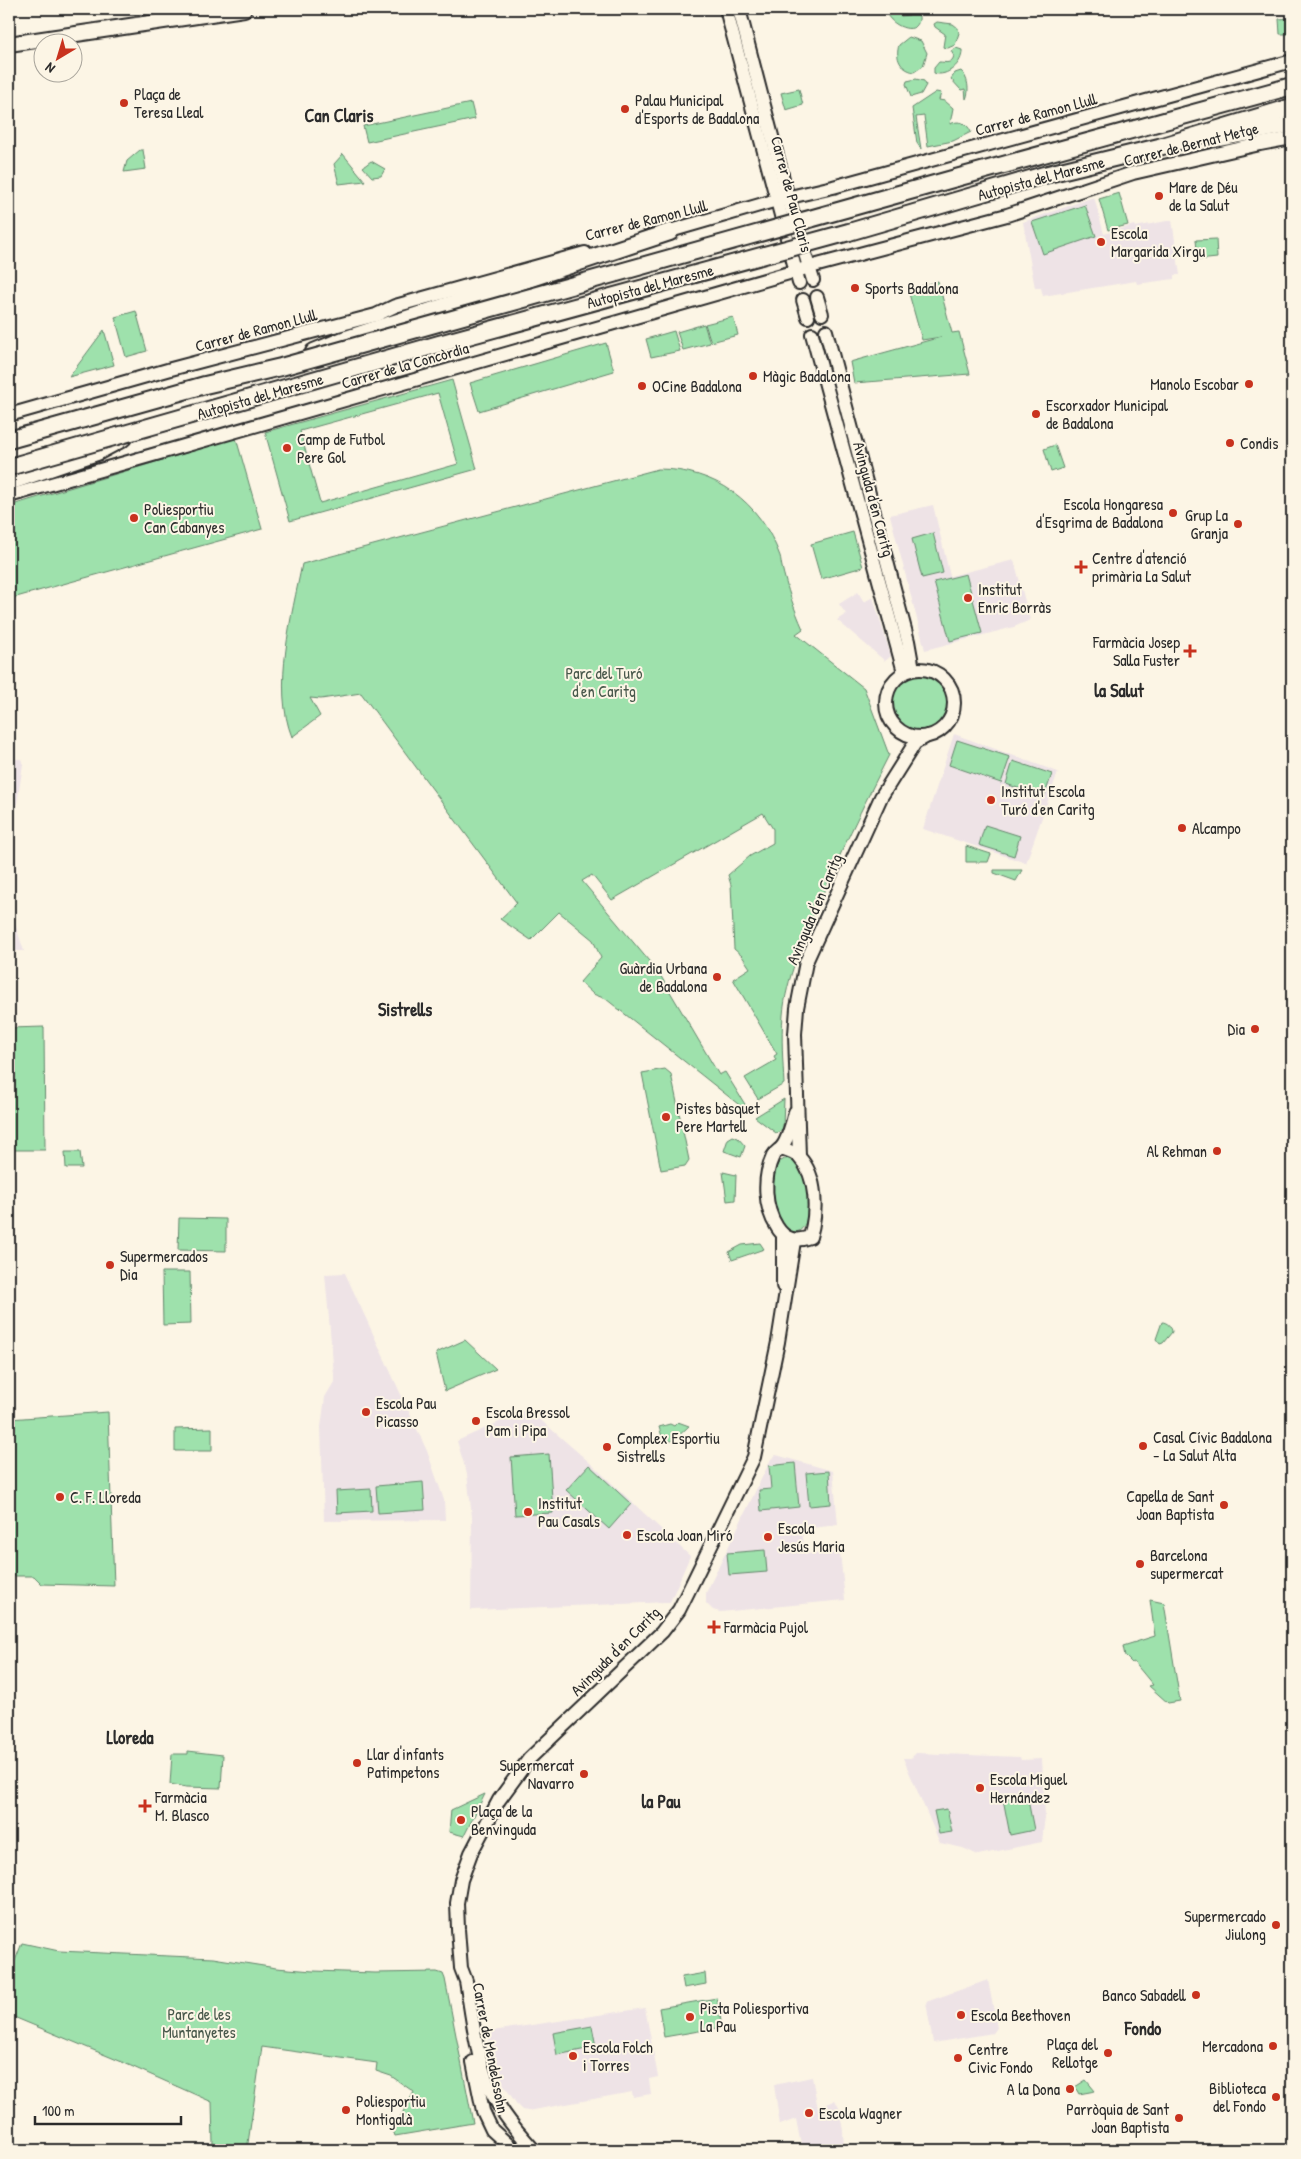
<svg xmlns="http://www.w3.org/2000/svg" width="1301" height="2159" viewBox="0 0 1301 2159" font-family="'Patrick Hand',sans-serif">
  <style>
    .built { fill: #eee3e6 }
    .green { fill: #9ee1ac; stroke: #64866c; fill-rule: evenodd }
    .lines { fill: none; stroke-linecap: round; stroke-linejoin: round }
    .secondary-casing { stroke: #2b2b2b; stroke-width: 16 }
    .primary-casing { stroke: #2b2b2b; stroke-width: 18 }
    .highway-casing { stroke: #2b2b2b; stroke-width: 20 }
    .secondary { stroke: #fcf5e5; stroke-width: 12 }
    .primary { stroke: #fcf5e5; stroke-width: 14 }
    .highway { stroke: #fcf5e5; stroke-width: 16 }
    .highway-bridge-casing { stroke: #2b2b2b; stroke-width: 20; stroke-linecap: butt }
    .highway-bridge { stroke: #fcf5e5; stroke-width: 16 }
    .poi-dot { fill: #c8321e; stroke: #fcf5e5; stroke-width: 2 }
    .labels { text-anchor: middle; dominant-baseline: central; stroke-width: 4; stroke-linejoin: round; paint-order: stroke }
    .poi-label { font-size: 16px; fill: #2b2b2b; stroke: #fcf5e5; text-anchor: start }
    .street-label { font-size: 16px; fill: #2b2b2b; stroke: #fcf5e5 }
    .park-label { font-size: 16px; fill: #48584b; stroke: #fcf5e5 }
    .neighbourhood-label { font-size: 18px; font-weight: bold; fill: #2b2b2b; stroke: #fcf5e5 }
  </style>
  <rect width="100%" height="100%" fill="#fcf5e5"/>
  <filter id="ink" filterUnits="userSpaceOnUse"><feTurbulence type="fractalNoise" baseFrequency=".02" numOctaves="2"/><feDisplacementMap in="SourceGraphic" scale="10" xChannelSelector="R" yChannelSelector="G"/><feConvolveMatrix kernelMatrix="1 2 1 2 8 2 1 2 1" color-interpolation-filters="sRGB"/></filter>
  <g filter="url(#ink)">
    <g class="built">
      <polygon points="1094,197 1104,234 1134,225 1135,227 1172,220 1180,275 1174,275 1174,279 1137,284 1136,281 1043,296 1041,288 1035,288 1023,222"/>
      <polygon points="933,505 950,576 1014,560 1030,620 1014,627 925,650 890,515"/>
      <polygon points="858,592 864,602 873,597 891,656 885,661 837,620 846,614 839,604"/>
      <polygon points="954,734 1058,772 1026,863 923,829"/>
      <polygon points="9,759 21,759 23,764 13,830 10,888 14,921 24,951 9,951"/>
      <polygon points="345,1273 427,1451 444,1500 445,1520 324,1521 321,1427 325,1397 334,1382 334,1375 325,1274"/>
      <polygon points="528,1409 589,1462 690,1556 670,1602 471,1610 472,1517 467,1474 457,1441"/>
      <polygon points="776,1455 833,1471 838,1525 802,1529 805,1554 840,1552 845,1600 720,1612 713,1610 706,1603 706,1593 771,1459"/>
      <polygon points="916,1753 1020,1757 1021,1760 1042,1759 1045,1816 1042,1842 978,1855 963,1848 940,1843 903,1758 911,1758"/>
      <polygon points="988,1980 997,2028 993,2033 933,2043 926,2002"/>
      <polygon points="645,2008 658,2077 649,2079 651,2094 633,2097 632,2092 528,2111 522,2110 518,2106 505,2087 495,2065 486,2032"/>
      <polygon points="812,2077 818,2109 835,2100 839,2108 843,2131 844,2150 802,2150 796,2119 780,2125 774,2085"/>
    </g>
    <g class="green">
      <path d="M885,9H899L901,16L909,15L908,9H917C917,12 920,17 919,20C916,38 887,24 885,9Z"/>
      <polygon points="1292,18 1292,34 1280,34 1279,19"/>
      <polygon points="937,22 953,24 958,28 959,33 955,45 948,48 943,47 945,34 935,27 934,24"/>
      <path d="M909,37L921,41L927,53L923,66L914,72C900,69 895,58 899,45Z"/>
      <path d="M956,48L962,50C963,63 947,78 934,73V68L939,62C946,62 951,65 954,56L951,51Z"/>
      <path d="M961,71C968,77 970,91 966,99L965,89L961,90L951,79L955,73Z"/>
      <polygon points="916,79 924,81 926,85 921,94 911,97 906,84 907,81"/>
      <polygon points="799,89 803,105 786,110 781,93"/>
      <path d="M936,92L941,93L939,100L945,101L953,108L950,124C958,120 967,122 971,132L953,141L928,146L924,116L916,117L921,149L917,143L912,108Z"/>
      <polygon points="471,103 475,119 367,142 363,126"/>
      <polygon points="140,150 143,150 146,169 124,172 127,161"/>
      <polygon points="343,154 365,181 339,184 334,164"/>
      <polygon points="371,161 385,169 381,176 372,177 363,167"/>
      <polygon points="1119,193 1128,225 1108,230 1099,199"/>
      <polygon points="1085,205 1096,236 1043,254 1032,222"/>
      <polygon points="1216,239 1217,258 1198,260 1196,240"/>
      <polygon points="938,281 952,333 959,332 970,374 854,383 850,362 941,337 922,340 908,290"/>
      <polygon points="136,311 147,351 126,357 115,317"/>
      <polygon points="733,317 738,335 711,342 705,324"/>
      <polygon points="704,324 710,343 683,350 677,332"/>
      <polygon points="104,330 114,365 69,377"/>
      <polygon points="674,331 680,351 651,357 646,339"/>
      <polygon points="606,343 614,371 479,411 470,383"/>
      <path d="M452,380L477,469L290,521L265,432ZM438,393L458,464L320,503L300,431Z"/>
      <polygon points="236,438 262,529 9,599 9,506"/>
      <polygon points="1055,445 1063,468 1051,472 1044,449"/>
      <path d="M658,469C715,469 760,501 780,556C781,559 781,563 782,567C787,588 794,609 803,629L796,634L864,688L889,755C863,806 838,857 816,910C802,944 786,979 783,1015C781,1038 783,1062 784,1084L758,1099L745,1078L776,1060L774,1056L777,1054L733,979L750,968L742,956L734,949L731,885L728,875L750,856L773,843V829L763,813L612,900L592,875L582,881L659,973L719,1075L725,1072L746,1106L743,1108L606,999L593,994L580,982L601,958L593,940L559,912L531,940L500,919L517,903L361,693L321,699L310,698L320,716L292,737C272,687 292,615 302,564Z"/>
      <polygon points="853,532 863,567 821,579 811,544"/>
      <polygon points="933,533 943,573 922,578 912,539"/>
      <polygon points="966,574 982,633 950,641 934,582"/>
      <circle cx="920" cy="703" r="28"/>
      <polygon points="957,740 1010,757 1001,783 949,765"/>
      <polygon points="1013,761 1052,774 1044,797 1006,784"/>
      <polygon points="985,825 1020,836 1014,856 979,845"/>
      <polygon points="966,846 991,854 988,862 966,862"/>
      <polygon points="994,870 1022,870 1016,881 994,873"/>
      <polygon points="44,1027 45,1150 9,1150 9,1028"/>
      <polygon points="665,1069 671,1074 689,1160 685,1166 661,1170 642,1073"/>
      <polygon points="784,1099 783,1127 781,1131 776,1133 755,1117"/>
      <polygon points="733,1136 738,1138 745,1146 741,1157 724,1151 728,1139"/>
      <polygon points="65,1152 80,1152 82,1168 66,1168"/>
      <path d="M789,1158C809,1165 812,1207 805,1224C801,1233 790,1236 783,1228C771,1214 762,1161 789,1158Z"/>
      <polygon points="723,1172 736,1175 735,1200 727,1201"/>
      <polygon points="179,1218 226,1219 226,1251 178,1250"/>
      <polygon points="760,1243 764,1249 732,1260 729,1252 742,1245"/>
      <polygon points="190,1272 191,1324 163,1325 162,1272"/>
      <path d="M1162,1322C1167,1322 1172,1327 1172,1332L1163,1343L1160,1344L1156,1339Z"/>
      <polygon points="465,1340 496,1369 445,1391 436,1353"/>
      <polygon points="108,1412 114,1586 42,1584 34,1576 9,1576 9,1419"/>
      <polygon points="678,1422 689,1426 674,1440 664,1443 659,1427 670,1424 674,1426"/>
      <polygon points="212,1428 212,1451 175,1451 175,1429"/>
      <polygon points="549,1454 553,1513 515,1515 511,1457"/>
      <polygon points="795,1463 799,1507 761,1511 759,1490 771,1489 769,1466"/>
      <polygon points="589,1465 631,1504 609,1529 566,1490"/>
      <polygon points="829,1471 831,1504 809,1506 806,1473"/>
      <polygon points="423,1482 425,1510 378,1513 376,1486"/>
      <polygon points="371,1489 372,1511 337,1513 336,1491"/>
      <polygon points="765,1550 767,1572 729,1575 727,1553"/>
      <polygon points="1150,1600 1164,1603 1180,1701 1168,1703 1149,1686 1153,1685 1134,1662 1132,1663 1125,1656 1123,1646 1155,1636"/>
      <polygon points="188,1751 223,1755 221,1788 186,1787 170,1784 172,1754 188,1754"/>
      <polygon points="485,1794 464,1836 449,1832 451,1810"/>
      <polygon points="1027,1795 1034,1830 1010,1835 1003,1799"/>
      <polygon points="947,1809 952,1832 939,1834 934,1811"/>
      <polygon points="22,1943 59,1951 213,1958 276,1968 313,1971 375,1973 437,1972 443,1974 445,1979 473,2123 395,2136 393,2130 414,2092 391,2076 376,2071 377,2063 262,2047 247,2150 210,2150 213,2143 212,2102 122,2062 9,2015 9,1976"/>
      <polygon points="705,1973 706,1984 684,1988 682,1977"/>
      <polygon points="717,1998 722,2027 664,2037 659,2008"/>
      <polygon points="592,2026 596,2047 557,2055 553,2033"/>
      <polygon points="1086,2080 1095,2091 1079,2094 1075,2087"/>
    </g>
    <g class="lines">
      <g class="secondary-casing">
        <g id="secondary">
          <polyline points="726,9 799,283"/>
          <polyline points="739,9 788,198 813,280"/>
          <polyline points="663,233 777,200 833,187 1292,61"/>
          <polyline points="817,297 822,314"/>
          <polyline points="803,300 808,317"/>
          <polyline points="826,331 908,641 913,669"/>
          <polyline points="812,334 904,672"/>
          <polyline points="9,415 171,369 376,315 395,306 585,253"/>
          <polyline points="9,496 810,267 1007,215 1133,173 1260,144 1292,138"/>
          <circle cx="920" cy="703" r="34"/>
          <path d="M781,1148C787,1150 795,1152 799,1157C818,1177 817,1213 810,1237C796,1242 785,1240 777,1227C764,1207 763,1177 773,1156C775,1152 778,1151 781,1148C787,1142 793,1121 795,1112"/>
          <polyline points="799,1156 795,1034 797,1008 806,962 881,797 915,743 927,736"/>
          <polyline points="783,1286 783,1236"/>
          <polyline points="473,2062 483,2111 492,2130 514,2150"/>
          <path d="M534,2150C513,2127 493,2103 484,2073C475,2046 471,2009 466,1981L461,1968L458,1929L457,1903L461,1880L471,1853L499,1800L529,1759L662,1632L679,1610L688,1592L754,1457L778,1342L794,1241"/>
        </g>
      </g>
      <g class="primary-casing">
        <polyline id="primary" points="9,44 244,9"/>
      </g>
      <g class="highway-casing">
        <g id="highway">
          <polyline points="1214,139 1292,124"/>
          <polyline points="956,178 1292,86"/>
          <polyline points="849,232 1044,175 1159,147 1292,107"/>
          <polyline points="314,352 346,339 670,232"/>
          <polyline points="9,482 97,452 123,438"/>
        </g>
      </g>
      <use href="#secondary" class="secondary"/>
      <use href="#primary" class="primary"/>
      <use href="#highway" class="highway"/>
      <g class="highway-bridge-casing">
        <g id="highway-bridge">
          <polyline points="9,440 205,385 281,367 956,178"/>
          <polyline points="9,467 439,344 849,232"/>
        </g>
      </g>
      <use href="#highway-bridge" class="highway-bridge"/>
    </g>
  </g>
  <g class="poi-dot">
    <circle cx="124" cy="103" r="5"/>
    <circle cx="625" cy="109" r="5"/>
    <circle cx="1159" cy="196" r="5"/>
    <circle cx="1101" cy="242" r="5"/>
    <circle cx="855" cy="288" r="5"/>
    <circle cx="753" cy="376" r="5"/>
    <circle cx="1249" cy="384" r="5"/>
    <circle cx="642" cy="386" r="5"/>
    <circle cx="1036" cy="414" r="5"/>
    <circle cx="1230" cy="443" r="5"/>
    <circle cx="287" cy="448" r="5"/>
    <circle cx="1173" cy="513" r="5"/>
    <circle cx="134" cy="518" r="5"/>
    <circle cx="1238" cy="524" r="5"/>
    <path d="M1078.5 559.5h5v5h5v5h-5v5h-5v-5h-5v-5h5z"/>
    <circle cx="968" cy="598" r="5"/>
    <path d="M1187.5 643.5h5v5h5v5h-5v5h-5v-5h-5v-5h5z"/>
    <circle cx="991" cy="800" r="5"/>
    <circle cx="1182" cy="828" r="5"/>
    <circle cx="717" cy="977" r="5"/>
    <circle cx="1255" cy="1029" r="5"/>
    <circle cx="666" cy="1117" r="5"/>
    <circle cx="1217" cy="1151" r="5"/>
    <circle cx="110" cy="1265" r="5"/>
    <circle cx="366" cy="1412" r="5"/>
    <circle cx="476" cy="1421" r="5"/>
    <circle cx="1143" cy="1446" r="5"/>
    <circle cx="607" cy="1447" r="5"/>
    <circle cx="60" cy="1497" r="5"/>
    <circle cx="1224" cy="1505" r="5"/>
    <circle cx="528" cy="1512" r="5"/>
    <circle cx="627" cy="1535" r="5"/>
    <circle cx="768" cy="1537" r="5"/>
    <circle cx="1140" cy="1564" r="5"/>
    <path d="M711.5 1619.5h5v5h5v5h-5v5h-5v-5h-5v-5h5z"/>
    <circle cx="357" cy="1763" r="5"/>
    <circle cx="584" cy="1774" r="5"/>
    <circle cx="980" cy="1788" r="5"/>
    <path d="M142.5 1798.5h5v5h5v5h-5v5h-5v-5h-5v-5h5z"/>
    <circle cx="461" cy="1820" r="5"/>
    <circle cx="1276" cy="1925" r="5"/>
    <circle cx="1196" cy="1995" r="5"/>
    <circle cx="961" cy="2015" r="5"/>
    <circle cx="690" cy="2017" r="5"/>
    <circle cx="1273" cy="2046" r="5"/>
    <circle cx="1108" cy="2053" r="5"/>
    <circle cx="573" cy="2056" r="5"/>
    <circle cx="958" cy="2058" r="5"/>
    <circle cx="1070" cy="2089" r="5"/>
    <circle cx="1276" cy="2097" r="5"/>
    <circle cx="346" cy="2110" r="5"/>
    <circle cx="809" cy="2113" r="5"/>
    <circle cx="1179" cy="2118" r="5"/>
  </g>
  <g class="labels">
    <g class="poi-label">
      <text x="134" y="94">Plaça de<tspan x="134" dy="18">Teresa Lleal</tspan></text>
      <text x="635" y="100">Palau Municipal<tspan x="635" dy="18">d'Esports de Badalona</tspan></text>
      <text x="1169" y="187">Mare de Déu<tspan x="1169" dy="18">de la Salut</tspan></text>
      <text x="1111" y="233">Escola<tspan x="1111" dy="18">Margarida Xirgu</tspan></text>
      <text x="865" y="288">Sports Badalona</text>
      <text x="763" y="376">Màgic Badalona</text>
      <text x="1239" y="384" text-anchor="end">Manolo Escobar</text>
      <text x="652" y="386">OCine Badalona</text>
      <text x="1046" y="405">Escorxador Municipal<tspan x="1046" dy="18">de Badalona</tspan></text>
      <text x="297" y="439">Camp de Futbol<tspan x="297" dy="18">Pere Gol</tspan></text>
      <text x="1240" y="443">Condis</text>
      <text x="1163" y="504" text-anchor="end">Escola Hongaresa<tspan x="1163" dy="18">d'Esgrima de Badalona</tspan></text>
      <text x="144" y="509">Poliesportiu<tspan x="144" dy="18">Can Cabanyes</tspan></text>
      <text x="1228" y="515" text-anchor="end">Grup La<tspan x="1228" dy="18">Granja</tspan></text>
      <text x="1092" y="558">Centre d'atenció<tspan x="1092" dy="18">primària La Salut</tspan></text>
      <text x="978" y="589">Institut<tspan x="978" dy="18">Enric Borràs</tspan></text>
      <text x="1180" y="642" text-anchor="end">Farmàcia Josep<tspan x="1180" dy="18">Salla Fuster</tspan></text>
      <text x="1001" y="791">Institut Escola<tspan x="1001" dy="18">Turó d'en Caritg</tspan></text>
      <text x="1192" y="828">Alcampo</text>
      <text x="707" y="968" text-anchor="end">Guàrdia Urbana<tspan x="707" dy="18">de Badalona</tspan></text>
      <text x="1245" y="1029" text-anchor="end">Dia</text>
      <text x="676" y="1108">Pistes bàsquet<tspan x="676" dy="18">Pere Martell</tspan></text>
      <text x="1207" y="1151" text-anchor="end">Al Rehman</text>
      <text x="120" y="1256">Supermercados<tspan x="120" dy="18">Dia</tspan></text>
      <text x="376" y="1403">Escola Pau<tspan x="376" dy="18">Picasso</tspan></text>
      <text x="486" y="1412">Escola Bressol<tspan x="486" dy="18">Pam i Pipa</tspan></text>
      <text x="1153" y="1437">Casal Cívic Badalona<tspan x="1153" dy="18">- La Salut Alta</tspan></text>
      <text x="617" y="1438">Complex Esportiu<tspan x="617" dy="18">Sistrells</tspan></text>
      <text x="1214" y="1496" text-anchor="end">Capella de Sant<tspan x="1214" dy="18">Joan Baptista</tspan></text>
      <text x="70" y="1497">C. F. Lloreda</text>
      <text x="538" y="1503">Institut<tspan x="538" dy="18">Pau Casals</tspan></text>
      <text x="778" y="1528">Escola<tspan x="778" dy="18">Jesús Maria</tspan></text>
      <text x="637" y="1535">Escola Joan Miró</text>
      <text x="1150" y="1555">Barcelona<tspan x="1150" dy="18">supermercat</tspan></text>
      <text x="724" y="1627">Farmàcia Pujol</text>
      <text x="367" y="1754">Llar d'infants<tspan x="367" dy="18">Patimpetons</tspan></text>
      <text x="574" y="1765" text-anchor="end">Supermercat<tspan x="574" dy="18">Navarro</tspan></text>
      <text x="990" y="1779">Escola Miguel<tspan x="990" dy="18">Hernández</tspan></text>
      <text x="155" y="1797">Farmàcia<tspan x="155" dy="18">M. Blasco</tspan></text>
      <text x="471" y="1811">Plaça de la<tspan x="471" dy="18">Benvinguda</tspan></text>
      <text x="1266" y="1916" text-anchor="end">Supermercado<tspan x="1266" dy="18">Jiulong</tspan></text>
      <text x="1186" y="1995" text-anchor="end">Banco Sabadell</text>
      <text x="700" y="2008">Pista Poliesportiva<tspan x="700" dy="18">La Pau</tspan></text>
      <text x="971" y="2015">Escola Beethoven</text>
      <text x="1098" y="2044" text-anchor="end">Plaça del<tspan x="1098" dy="18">Rellotge</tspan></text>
      <text x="1263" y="2046" text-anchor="end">Mercadona</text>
      <text x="583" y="2047">Escola Folch<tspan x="583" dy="18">i Torres</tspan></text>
      <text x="968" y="2049">Centre<tspan x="968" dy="18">Civic Fondo</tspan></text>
      <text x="1266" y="2088" text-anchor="end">Biblioteca<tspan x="1266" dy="18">del Fondo</tspan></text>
      <text x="1060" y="2089" text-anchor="end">A la Dona</text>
      <text x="356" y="2101">Poliesportiu<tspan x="356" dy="18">Montigalà</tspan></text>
      <text x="1169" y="2109" text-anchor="end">Parròquia de Sant<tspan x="1169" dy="18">Joan Baptista</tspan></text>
      <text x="819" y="2113">Escola Wagner</text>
    </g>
    <g class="street-label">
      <text transform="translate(1036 114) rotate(-15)">Carrer de Ramon Llull</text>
      <text transform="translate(1191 144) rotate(-14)">Carrer de Bernat Metge</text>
      <text transform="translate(1041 178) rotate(-15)">Autopista del Maresme</text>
      <text transform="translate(792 194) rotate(75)">Carrer de Pau Claris</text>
      <text transform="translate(646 220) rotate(-14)">Carrer de Ramon Llull</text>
      <text transform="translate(650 286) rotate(-15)">Autopista del Maresme</text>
      <text transform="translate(256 330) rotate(-15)">Carrer de Ramon Llull</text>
      <text transform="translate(405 365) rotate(-16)">Carrer de la Concòrdia</text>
      <text transform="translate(260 396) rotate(-16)">Autopista del Maresme</text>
      <text transform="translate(874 499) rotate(75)">Avinguda d'en Caritg</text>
      <text transform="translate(814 909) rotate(-67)">Avinguda d'en Caritg</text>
      <text transform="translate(615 1651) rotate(-45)">Avinguda d'en Caritg</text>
      <text transform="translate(491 2048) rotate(79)">Carrer de Mendelssohn</text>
    </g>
    <g class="park-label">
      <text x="604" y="673">Parc del Turó<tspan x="604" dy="18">d'en Caritg</tspan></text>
      <text x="199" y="2014">Parc de les<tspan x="199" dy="18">Muntanyetes</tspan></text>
    </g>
    <g class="neighbourhood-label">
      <text x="339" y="115">Can Claris</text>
      <text x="1119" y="690">la Salut</text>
      <text x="405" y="1009">Sistrells</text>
      <text x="130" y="1737">Lloreda</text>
      <text x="661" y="1801">la Pau</text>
      <text x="1143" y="2028">Fondo</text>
    </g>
  </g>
  <rect width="1301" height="2159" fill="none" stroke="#fcf5e5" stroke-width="30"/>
  <rect x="15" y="15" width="1271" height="2129" fill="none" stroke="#2b2b2b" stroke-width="2" filter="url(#ink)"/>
  <g transform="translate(58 58) rotate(218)"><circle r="24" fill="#fcf5e5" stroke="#a8a49b"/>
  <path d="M0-4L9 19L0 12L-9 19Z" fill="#c8321e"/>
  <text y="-8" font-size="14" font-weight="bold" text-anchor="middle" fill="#2b2b2b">N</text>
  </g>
  <path d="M35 2116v8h146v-8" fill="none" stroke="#2b2b2b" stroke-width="2.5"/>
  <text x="42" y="2116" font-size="15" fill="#2b2b2b" stroke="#fcf5e5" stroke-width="4" paint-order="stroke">100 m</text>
</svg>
